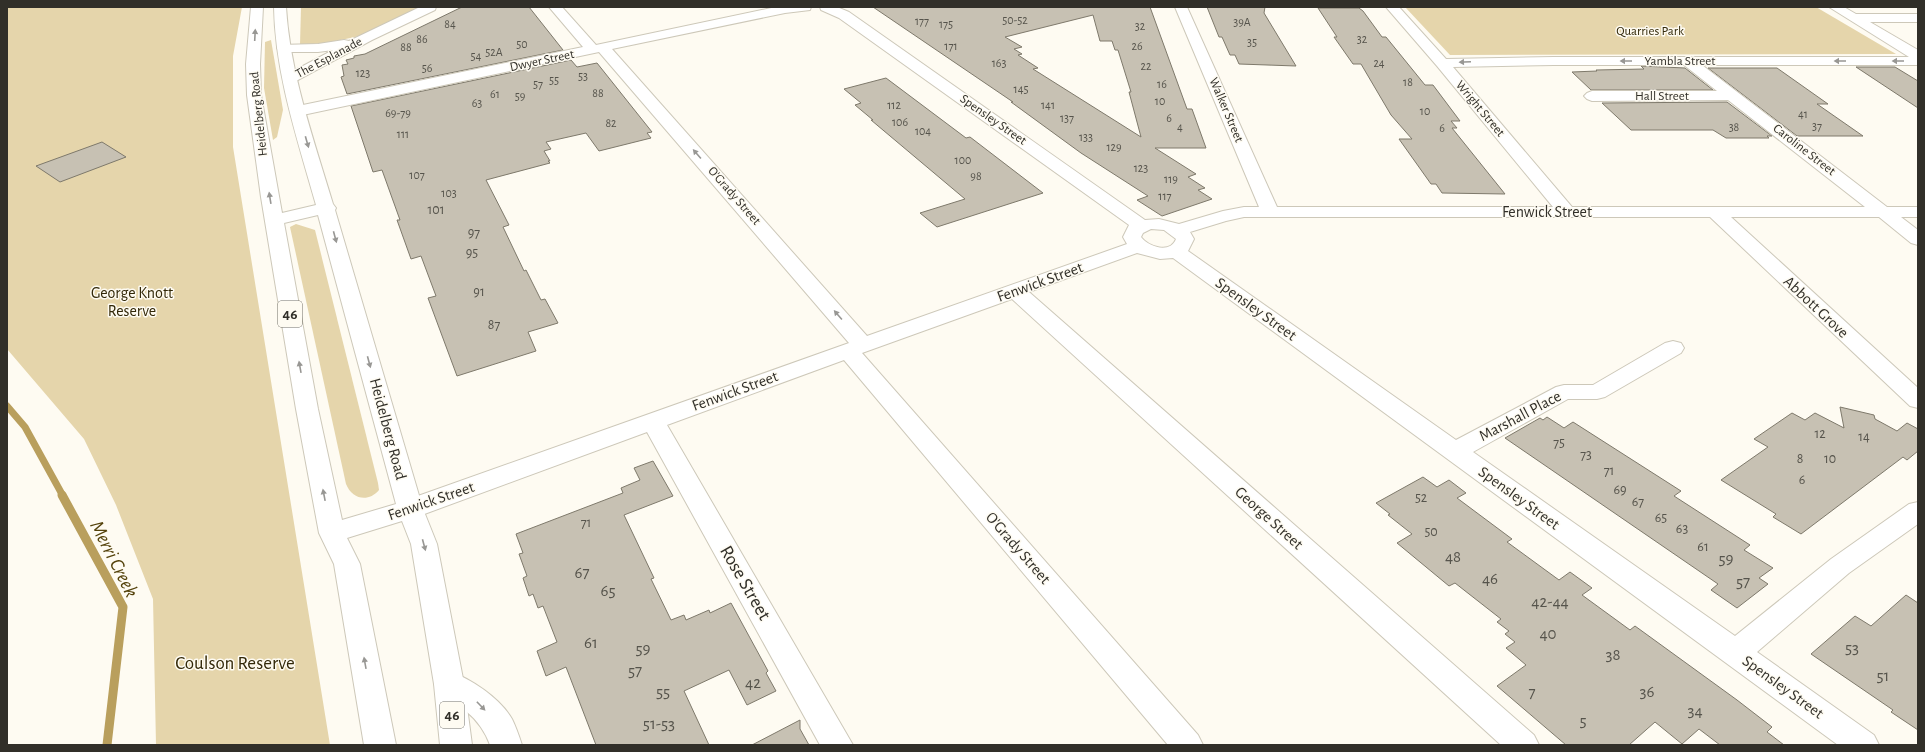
<svg xmlns="http://www.w3.org/2000/svg" width="1925" height="752" viewBox="0 0 1925 752" font-family="'Alegreya Sans',sans-serif">
  <style>
    .green { fill: #e5d5ab }
    .lines { fill: none; stroke-linecap: round; stroke-linejoin: round }
    .stream-far1 { stroke: #b99f5d; stroke-width: 7 }
    .stream { stroke: #b99f5d; stroke-width: 9 }
    .building { fill: #c7c1b3; stroke: #7e796b; fill-rule: evenodd }
    .minor-casing { stroke: #cdc8b9; stroke-width: 2 }
    .major-casing { stroke: #cdc8b9; stroke-width: 2 }
    .minor { fill: #fff; fill-rule: evenodd }
    .major { fill: #fff; fill-rule: evenodd }
    .oneway { fill: #989794 }
    .labels { text-anchor: middle; dominant-baseline: central; stroke-width: 3; stroke-linejoin: round; paint-order: stroke }
    .far-number-label { font-size: 12px; fill: #56544c }
    .far-park-label { font-size: 13px; fill: #322808; stroke: #fefbf2 }
    .far-street-label { font-size: 13px; fill: #312f29; stroke: #fefbf2 }
    .number-label { font-size: 14px; fill: #56544c }
    .shield { fill: #fefbf2; stroke: #6e6c65; stroke-width: 1 }
    .shield-label { font-size: 15px; font-weight: bold; fill: #312f29 }
    .street-label { font-size: 16px; fill: #312f29; stroke: #fefbf2 }
    .park-label { font-size: 16px; fill: #322808; stroke: #fefbf2 }
    .near-number-label { font-size: 17px; fill: #56544c }
    .near-street-label { font-size: 19px; fill: #312f29; stroke: #fefbf2 }
    .near-park-label { font-size: 19px; fill: #322808; stroke: #fefbf2 }
    .near-water-label { font-size: 20px; font-style: italic; fill: #54420b; stroke: #fefbf2 }
  </style>
  <rect width="100%" height="100%" fill="#fefbf2"/>
  <g class="green">
    <polygon points="7,7 242,7 233,56 233,147 330,745 156,745 153,599 116,505 84,439 7,349"/>
    <polygon points="301,7 423,7 360,36 326,43 300,45"/>
    <polygon points="1405,7 1816,7 1896,54 1450,55"/>
    <polygon points="271,40 283,110 277,137 273,140 264,88 265,42"/>
    <path d="M296,224L315,230L378,483L379,490C368,503 352,499 346,484L290,227Z"/>
  </g>
  <g class="lines">
    <polyline class="stream-far1" points="7,406 25,427 63,496"/>
    <polyline class="stream" points="62,495 123,607 107,745"/>
  </g>
  <g class="building">
    <polygon points="462,7 529,7 563,50 347,94 341,77 344,76 342,65 348,64 346,60 354,58 354,56 365,54"/>
    <path d="M873,7H1150L1187,109H1192L1206,148H1155L1196,174L1188,177L1205,188L1198,190L1212,199L1162,216L1137,200L1148,196L1081,153L1011,102H1013ZM1093,15L1100,41H1112L1115,50H1118L1131,92H1129L1141,137L1033,69L1038,68L1018,55L1022,54L1014,49L1022,47L1005,37Z"/>
    <polygon points="1207,7 1265,7 1264,13 1296,66 1239,64 1235,55 1230,55 1222,37 1219,37"/>
    <polygon points="1318,8 1359,8 1363,11 1382,37 1386,37 1425,85 1433,85 1460,121 1451,121 1457,128 1452,128 1505,194 1442,193 1436,184 1431,184 1399,139 1412,139 1391,115 1361,64 1353,64 1334,37 1337,37"/>
    <polygon points="571,60 577,67 597,63 652,132 647,133 651,138 599,151 586,133 546,142 551,149 544,151 550,161 548,161 550,163 486,180 509,225 503,227 524,271 526,270 541,300 545,299 558,323 528,332 536,351 457,376 428,298 436,296 421,256 411,259 397,220 400,220 382,170 373,172 351,106"/>
    <polygon points="1641,66 1685,68 1713,90 1591,90 1572,72 1597,71 1596,70 1644,69"/>
    <polygon points="1856,67 1895,67 1918,81 1918,108"/>
    <polygon points="1708,68 1777,68 1828,104 1817,104 1863,136 1797,136"/>
    <polygon points="886,78 966,138 970,137 1043,193 937,227 920,213 965,199 871,120 873,120 855,105 861,103 844,89"/>
    <polygon points="1727,102 1772,136 1767,136 1769,138 1726,138 1713,130 1631,130 1602,103"/>
    <polygon points="102,142 126,157 60,182 36,166"/>
    <polygon points="1840,407 1874,415 1875,419 1897,431 1907,423 1918,429 1918,451 1907,460 1903,457 1801,534 1773,517 1776,514 1721,480 1768,447 1754,439 1792,413 1805,420 1815,413 1844,428"/>
    <polygon points="1547,417 1564,428 1573,422 1681,491 1674,496 1750,545 1744,550 1773,568 1759,578 1768,584 1737,608 1711,590 1718,584 1505,438 1540,418 1543,420"/>
    <polygon points="653,461 673,496 624,515 654,578 651,579 671,620 684,615 686,620 709,610 710,613 731,603 768,671 766,673 776,691 747,705 729,670 684,691 709,745 596,745 566,667 546,676 537,651 557,642 543,606 538,608 533,594 529,596 523,578 527,576 519,554 523,553 516,534 623,493 621,488 640,480 634,468"/>
    <polygon points="1423,477 1437,487 1449,480 1466,493 1457,498 1512,539 1507,542 1559,580 1570,572 1592,588 1582,595 1630,630 1635,626 1737,700 1772,727 1767,732 1784,745 1720,745 1699,729 1682,744 1655,722 1629,745 1566,745 1497,686 1526,665 1506,648 1515,642 1505,634 1509,631 1497,622 1501,619 1455,583 1449,586 1397,543 1412,534 1388,515 1390,514 1376,503"/>
    <polygon points="1906,595 1918,603 1918,730 1891,712 1893,710 1811,654 1855,616 1871,626"/>
    <polygon points="800,720 800,729 809,745 752,745"/>
  </g>
  <g class="lines">
    <g class="minor-casing">
      <g id="minor">
        <polygon points="420,7 436,7 435,10 372,40 296,81 286,81 284,78 286,75 333,50 318,52 284,52 279,51 277,48 279,45 318,44 344,40 349,41"/>
        <path d="M549,7H562L596,45L776,7H811L810,10L785,13L612,49L867,336L1127,244L1123,237L1129,225L839,18L821,10L820,7H837L849,12L1145,220L1159,219L1179,224L1223,211L1244,207H1259L1175,7H1187L1277,207H1553L1437,66L1386,7H1399L1446,59L1554,57H1909L1829,7H1844L1856,14H1918V22H1870L1918,50V65H1702L1887,207H1918V217H1901L1918,230V245L1911,243L1879,217H1731L1918,388V408L1910,406L1710,217H1244L1226,221L1190,232L1194,239L1188,251L1456,440L1556,387L1564,385H1593L1665,343L1673,341L1681,343L1684,348L1681,353L1605,397L1597,399H1568L1473,452L1735,636L1831,559L1909,504L1918,502V524L1849,573L1757,652L1874,735L1879,745H1838L1173,258L1160,259L1137,253L1029,292L1534,735L1539,745H1501L1012,299L862,353L1198,735L1203,745H1168L844,360L667,425L853,745H820L647,432L419,516L410,518L401,516L397,509L401,502L849,343L599,52L298,116L293,114L290,111L293,108L298,106L583,47ZM1554,65H1684L1717,91H1592L1587,93L1584,96L1587,99L1592,101L1728,100L1865,207H1572L1453,67ZM1151,229L1164,230L1176,239C1170,254 1149,247 1141,237L1143,233Z"/>
        <path d="M449,671C471,679 500,698 512,719C516,727 519,736 522,745H490C486,733 477,720 467,712C455,701 442,700 434,684L439,675Z"/>
      </g>
    </g>
    <g class="major-casing">
      <path id="major" d="M251,7H263L260,64L261,95L282,213L316,205C298,141 275,74 274,7H286C290,74 314,140 333,204L336,208L335,210L423,509L437,544L464,684L472,745H440L434,684L411,544L402,521L347,538L360,564L396,745H364L334,564L319,533L296,409L261,197L247,95L246,64ZM318,215L396,504L342,520L318,409L284,223Z"/>
    </g>
    <use href="#minor" class="minor"/>
    <use href="#major" class="major"/>
  </g>
  <defs><path id="oneway-solid" d="M-6-.8H1V-3.2L6.5 0L1 3.2V.8H-6Z"/></defs>
  <g class="oneway">
    <use href="#oneway-solid" transform="translate(255 35) rotate(-87)"/>
    <use href="#oneway-solid" transform="translate(1626 61) rotate(-180)"/>
    <use href="#oneway-solid" transform="translate(1840 61) rotate(-180)"/>
    <use href="#oneway-solid" transform="translate(1898 61) rotate(-180)"/>
    <use href="#oneway-solid" transform="translate(1465 62) rotate(178)"/>
    <use href="#oneway-solid" transform="translate(307 142) rotate(74)"/>
    <use href="#oneway-solid" transform="translate(697 154) rotate(-131)"/>
    <use href="#oneway-solid" transform="translate(270 198) rotate(-99)"/>
    <use href="#oneway-solid" transform="translate(335 237) rotate(75)"/>
    <use href="#oneway-solid" transform="translate(838 315) rotate(-131)"/>
    <use href="#oneway-solid" transform="translate(369 362) rotate(75)"/>
    <use href="#oneway-solid" transform="translate(300 367) rotate(-100)"/>
    <use href="#oneway-solid" transform="translate(324 495) rotate(-101)"/>
    <use href="#oneway-solid" transform="translate(424 545) rotate(75)"/>
    <use href="#oneway-solid" transform="translate(365 663) rotate(-100)"/>
    <use href="#oneway-solid" transform="translate(481 706) rotate(46)"/>
  </g>
  <g class="labels">
    <g class="far-number-label">
      <text x="1015" y="20">50-52</text>
      <text x="922" y="21">177</text>
      <text x="1242" y="22">39A</text>
      <text x="450" y="24">84</text>
      <text x="946" y="24">175</text>
      <text x="1140" y="26">32</text>
      <text x="422" y="39">86</text>
      <text x="1362" y="39">32</text>
      <text x="1252" y="42">35</text>
      <text x="522" y="44">50</text>
      <text x="951" y="46">171</text>
      <text x="1137" y="46">26</text>
      <text x="406" y="47">88</text>
      <text x="494" y="52">52A</text>
      <text x="476" y="56">54</text>
      <text x="999" y="63">163</text>
      <text x="1379" y="63">24</text>
      <text x="1146" y="66">22</text>
      <text x="427" y="68">56</text>
      <text x="363" y="73">123</text>
      <text x="583" y="76">53</text>
      <text x="554" y="80">55</text>
      <text x="1408" y="82">18</text>
      <text x="538" y="84">57</text>
      <text x="1162" y="84">16</text>
      <text x="1021" y="89">145</text>
      <text x="598" y="93">88</text>
      <text x="495" y="94">61</text>
      <text x="520" y="96">59</text>
      <text x="1160" y="101">10</text>
      <text x="477" y="103">63</text>
      <text x="894" y="105">112</text>
      <text x="1048" y="105">141</text>
      <text x="1425" y="111">10</text>
      <text x="398" y="113">69-79</text>
      <text x="1803" y="114">41</text>
      <text x="1067" y="118">137</text>
      <text x="1169" y="118">6</text>
      <text x="900" y="122">106</text>
      <text x="611" y="123">82</text>
      <text x="1817" y="126">37</text>
      <text x="1180" y="127">4</text>
      <text x="1734" y="127">38</text>
      <text x="1442" y="128">6</text>
      <text x="923" y="131">104</text>
      <text x="403" y="134">111</text>
      <text x="1086" y="137">133</text>
      <text x="1114" y="147">129</text>
      <text x="963" y="160">100</text>
      <text x="1141" y="168">123</text>
      <text x="417" y="175">107</text>
      <text x="976" y="176">98</text>
      <text x="1171" y="179">119</text>
      <text x="449" y="193">103</text>
      <text x="1165" y="196">117</text>
    </g>
    <g class="far-park-label">
      <text x="1650" y="31">Quarries Park</text>
    </g>
    <g class="far-street-label">
      <text transform="translate(329 58) rotate(-28)">The Esplanade</text>
      <text transform="translate(542 61) rotate(-12)">Dwyer Street</text>
      <text x="1680" y="61">Yambla Street</text>
      <text x="1662" y="96">Hall Street</text>
      <text transform="translate(1480 109) rotate(50)">Wright Street</text>
      <text transform="translate(1226 110) rotate(67)">Walker Street</text>
      <text transform="translate(259 114) rotate(-96)">Heidelberg Road</text>
      <text transform="translate(993 120) rotate(35)">Spensley Street</text>
      <text transform="translate(1804 150) rotate(38)">Caroline Street</text>
      <text transform="translate(734 196) rotate(49)">O'Grady Street</text>
    </g>
    <g class="number-label">
      <text x="436" y="210">101</text>
      <text x="474" y="233">97</text>
      <text x="472" y="253">95</text>
      <text x="479" y="292">91</text>
      <text x="494" y="325">87</text>
      <text x="1820" y="434">12</text>
      <text x="1864" y="437">14</text>
      <text x="1559" y="443">75</text>
      <text x="1586" y="455">73</text>
      <text x="1800" y="459">8</text>
      <text x="1830" y="459">10</text>
      <text x="1609" y="471">71</text>
      <text x="1802" y="480">6</text>
      <text x="1620" y="490">69</text>
      <text x="1421" y="498">52</text>
      <text x="1638" y="502">67</text>
      <text x="1661" y="518">65</text>
      <text x="586" y="523">71</text>
      <text x="1682" y="529">63</text>
      <text x="1431" y="532">50</text>
      <text x="1703" y="547">61</text>
    </g>
    <g class="shield">
      <rect x="278" y="301" width="24" height="26" rx="3"/>
      <rect x="440" y="702" width="24" height="26" rx="3"/>
    </g>
    <g class="shield-label">
      <text x="290" y="314">46</text>
      <text x="452" y="715">46</text>
    </g>
    <g class="street-label">
      <text x="1547" y="212">Fenwick Street</text>
      <text transform="translate(1040 282) rotate(-20)">Fenwick Street</text>
      <text transform="translate(1816 307) rotate(43)">Abbott Grove</text>
      <text transform="translate(1256 309) rotate(36)">Spensley Street</text>
      <text transform="translate(735 391) rotate(-20)">Fenwick Street</text>
      <text transform="translate(1520 416) rotate(-28)">Marshall Place</text>
      <text transform="translate(388 429) rotate(75)">Heidelberg Road</text>
      <text transform="translate(1519 498) rotate(36)">Spensley Street</text>
      <text transform="translate(431 501) rotate(-19)">Fenwick Street</text>
      <text transform="translate(1269 518) rotate(42)">George Street</text>
      <text transform="translate(1018 548) rotate(49)">O'Grady Street</text>
      <text transform="translate(1783 687) rotate(36)">Spensley Street</text>
    </g>
    <g class="park-label">
      <text x="132" y="293">George Knott<tspan x="132" dy="18">Reserve</tspan></text>
    </g>
    <g class="near-number-label">
      <text x="1453" y="556">48</text>
      <text x="1726" y="558">59</text>
      <text x="582" y="572">67</text>
      <text x="1490" y="578">46</text>
      <text x="1743" y="581">57</text>
      <text x="608" y="590">65</text>
      <text x="1550" y="601">42-44</text>
      <text x="1548" y="633">40</text>
      <text x="591" y="642">61</text>
      <text x="1852" y="647">53</text>
      <text x="643" y="648">59</text>
      <text x="1613" y="654">38</text>
      <text x="635" y="670">57</text>
      <text x="1883" y="675">51</text>
      <text x="753" y="682">42</text>
      <text x="663" y="691">55</text>
      <text x="1647" y="691">36</text>
      <text x="1532" y="692">7</text>
      <text x="1695" y="710">34</text>
      <text x="1583" y="720">5</text>
      <text x="659" y="723">51-53</text>
    </g>
    <g class="near-street-label">
      <text transform="translate(745 583) rotate(60)">Rose Street</text>
    </g>
    <g class="near-park-label">
      <text x="235" y="663">Coulson Reserve</text>
    </g>
    <g class="near-water-label">
      <text transform="translate(114 559) rotate(63)">Merri Creek</text>
    </g>
  </g>
  <rect width="1925" height="752" fill="none" stroke="#312f29" stroke-width="16"/>
</svg>
